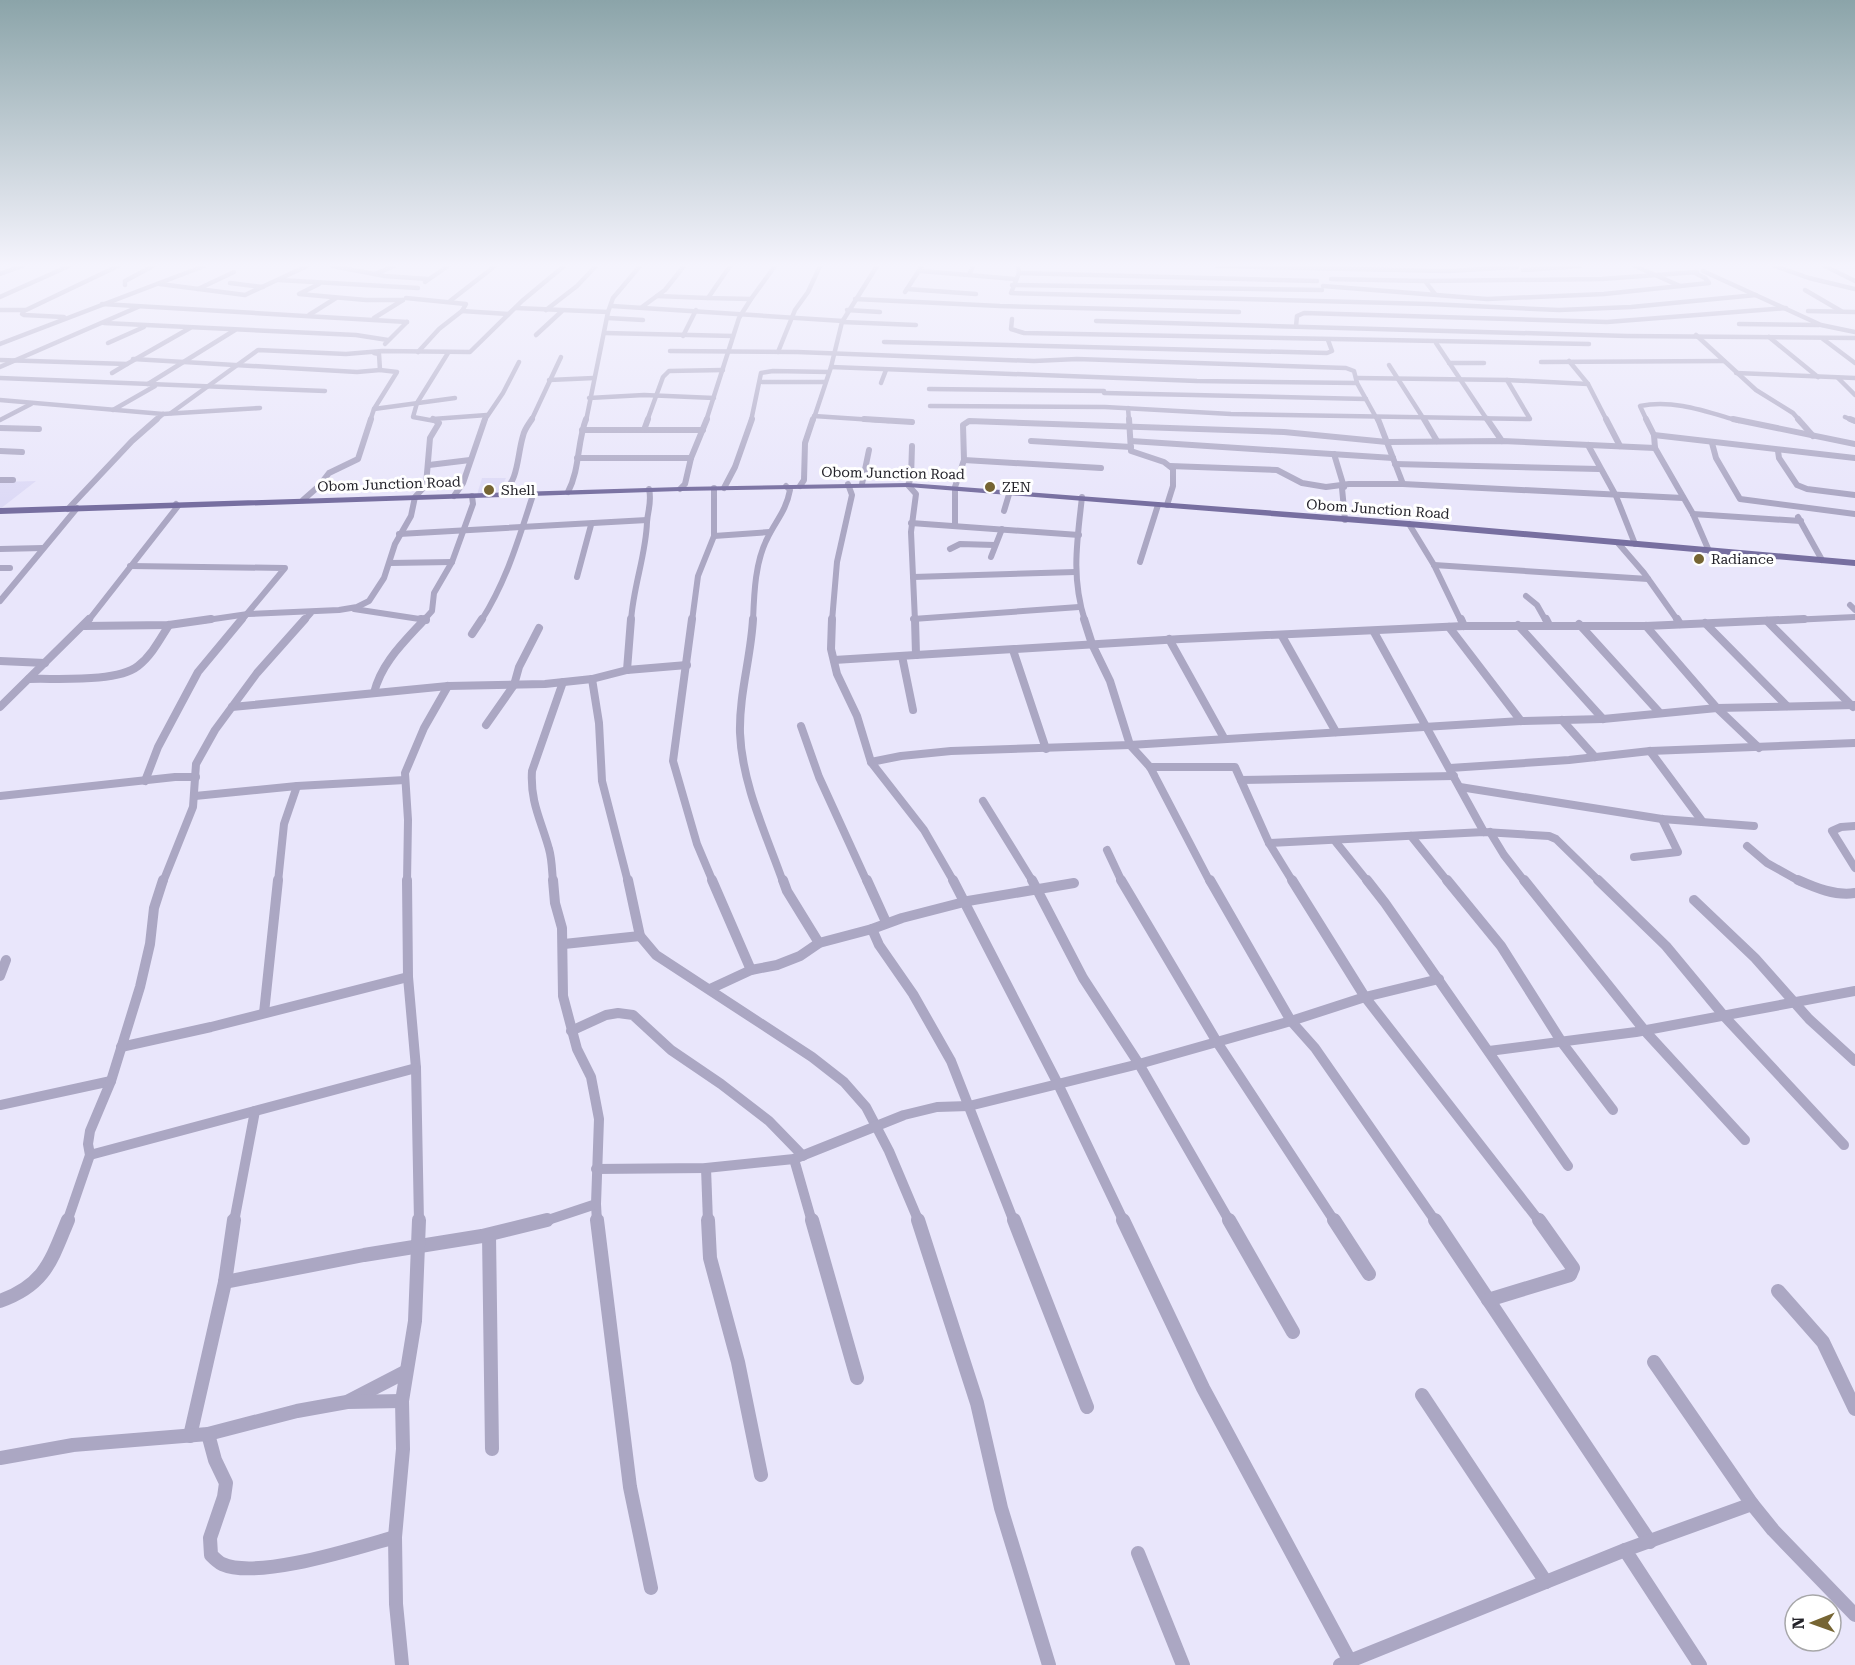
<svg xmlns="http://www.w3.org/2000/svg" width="1855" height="1665" viewBox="0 0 1855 1665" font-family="'Roboto Serif',serif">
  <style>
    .built { fill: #dddaf6 }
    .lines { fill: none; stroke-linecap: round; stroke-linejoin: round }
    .minor-far4 { stroke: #aba7c3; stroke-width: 4.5 }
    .minor-far3 { stroke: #aba7c3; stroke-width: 6 }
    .minor-far2 { stroke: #aba7c3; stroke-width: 8 }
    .minor-far1 { stroke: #aba7c3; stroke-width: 10 }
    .minor { stroke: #aba7c3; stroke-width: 14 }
    .major { fill: #776fa0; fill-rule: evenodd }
    .poi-dot { fill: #766533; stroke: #fff; stroke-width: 2 }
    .labels { text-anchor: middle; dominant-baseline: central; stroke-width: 6; stroke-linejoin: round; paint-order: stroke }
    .far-street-label { font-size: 14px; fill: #232229; stroke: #fff }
    .far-poi-label { font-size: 14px; fill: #232229; stroke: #fff; text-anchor: start }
  </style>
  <rect width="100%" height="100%" fill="#e9e6fb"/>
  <g class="built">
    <polygon points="482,478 506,478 498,494 477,495"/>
    <polygon points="36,481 0,509 0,482"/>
  </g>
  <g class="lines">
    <g class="minor-far4">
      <polyline points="332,266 385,276 428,279"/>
      <polyline points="973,266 969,275 1014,279"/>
      <polyline points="1018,266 1019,273 1011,293 1429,304 1559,310 1631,307 1756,295"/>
      <polyline points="1217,266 1448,271 1517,267"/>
      <polyline points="1635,266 1680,286"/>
      <polyline points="1775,266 1809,278 1855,289"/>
      <polyline points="1825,266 1855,281"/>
      <polyline points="1523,270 1580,266"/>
      <polyline points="920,271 969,275"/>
      <polyline points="1703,271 1821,325 1855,332"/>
      <polyline points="1019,273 1317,281"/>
      <polyline points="0,274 22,266"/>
      <polyline points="375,274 394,266"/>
      <polyline points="1331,279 1425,281"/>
      <polyline points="279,280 418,288"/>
      <polyline points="425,282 448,266"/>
      <polyline points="230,283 263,287"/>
      <polyline points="160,284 245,295 307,266"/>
      <polyline points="319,284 299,294 366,300 403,300"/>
      <polyline points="125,285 125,281 153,266"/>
      <polyline points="1012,285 1322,290"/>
      <polyline points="1323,286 1487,299 1604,294 1709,283 1705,278 1693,272"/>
      <polyline points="198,289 234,272"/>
      <polyline points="907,289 976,294"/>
      <polyline points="1805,290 1841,311"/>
      <polyline points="905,292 922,266"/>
      <polyline points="1435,294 1425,281 1602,279 1697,272"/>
      <polyline points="657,296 708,298"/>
      <polyline points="0,297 69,266"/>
      <polyline points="406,298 466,304 462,311 439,329 418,352"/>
      <polyline points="751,299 775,266"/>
      <polyline points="855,299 1000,306 1239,312"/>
      <polyline points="450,301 495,266"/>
      <polyline points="102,304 407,322"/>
      <polyline points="612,306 843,321"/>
      <polyline points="642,307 665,290 684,266"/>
      <polyline points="516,308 608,312"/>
      <polyline points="0,310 26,310 118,266"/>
      <polyline points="546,310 577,286 596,266"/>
      <polyline points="847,310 880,312"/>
      <polyline points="24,311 22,314 24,315 64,317"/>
      <polyline points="462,311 508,314"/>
      <polyline points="1808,311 1855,312"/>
      <polyline points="309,315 336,298"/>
      <polyline points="374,318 403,300"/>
      <polyline points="608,318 643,320"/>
      <polyline points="1012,319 1011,329 1024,333 1589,344"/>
      <polyline points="1096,321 1627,336 1855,338"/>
      <polyline points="842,322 916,325"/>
      <polyline points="104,323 356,335 388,340"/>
      <polyline points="1739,324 1819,325"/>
      <polyline points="1296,326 1297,316 1304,313 1607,322 1786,308"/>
      <polyline points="605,333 733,336"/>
      <polyline points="536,335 562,311"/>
      <polyline points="1696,335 1756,390 1793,413 1800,421"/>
      <polyline points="683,336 696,310"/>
      <polyline points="1769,337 1818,377"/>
      <polyline points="1823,339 1855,363"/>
      <polyline points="884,342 1327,353 1332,351 1328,340"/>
      <polyline points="108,343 144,327"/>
      <polyline points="1436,343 1488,421"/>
      <polyline points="0,344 204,266"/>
      <polyline points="385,344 407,322"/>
      <polyline points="670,351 797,352 1034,361 1077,359 1346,368 1354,371 1357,383 1378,421"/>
      <polyline points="778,352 795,310 808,292 820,266"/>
      <polyline points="133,359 357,372 380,370"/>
      <polyline points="0,360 127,364 190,328"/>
      <polyline points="1569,361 1588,384 1607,421"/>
      <polyline points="1541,362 1724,361"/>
      <polyline points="1449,363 1484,363"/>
      <polyline points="1389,365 1425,421"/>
      <polyline points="0,367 138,307"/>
      <polyline points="831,367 1197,381 1357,383"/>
      <polyline points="112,373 127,364"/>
      <polyline points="1736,373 1855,378"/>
      <polyline points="0,378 325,391"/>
      <polyline points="1357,378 1507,380 1588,384"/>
      <polyline points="1838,378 1855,395"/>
      <polyline points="549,380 594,378"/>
      <polyline points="762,382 825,382"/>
      <polyline points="881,383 886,370"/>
      <polyline points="148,384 235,330"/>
      <polyline points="929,389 1104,391"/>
      <polyline points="1104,393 1366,399"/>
      <polyline points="589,398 644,395 714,398"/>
      <polyline points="0,400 163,414 260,408"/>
      <polyline points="930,406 1105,407 1231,414 1530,419 1507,380"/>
      <polyline points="1128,408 1129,421"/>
      <polyline points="374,409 455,398"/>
      <polyline points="113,410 155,386"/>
      <polyline points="171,413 258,350 346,354 382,351 470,352 522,301 564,266"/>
      <polyline points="814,416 889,421"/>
      <polyline points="1845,417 1854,421"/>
      <polyline points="433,419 487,415"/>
      <polyline points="0,420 31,404"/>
      <polyline points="155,421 163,414"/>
      <polyline points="370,421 374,409 397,372 380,370 379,354 374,353"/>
      <polyline points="435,421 413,417 417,403 448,353"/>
      <polyline points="484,421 503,393 519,362"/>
      <polyline points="531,421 561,357"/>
      <polyline points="586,421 608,312 613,298 640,266"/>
      <polyline points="647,421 663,377 669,371 723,370"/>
      <polyline points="706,421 739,318 751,299 708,298 730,266"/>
      <polyline points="751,421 761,373 773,371 829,372"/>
      <polyline points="813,421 831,367 842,322 877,266"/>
      <path d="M1647,421L1640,406C1674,399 1707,412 1739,421"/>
    </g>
    <g class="minor-far3">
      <polyline points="864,419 912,422"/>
      <polyline points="1129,419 1131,451 1164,462 1173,469 1173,486 1167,505"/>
      <polyline points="1378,419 1403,484"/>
      <polyline points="1424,419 1437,441"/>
      <polyline points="1487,419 1502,441"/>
      <polyline points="1606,419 1620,446"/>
      <polyline points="1646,419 1654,435 1655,448 1693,514 1709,551"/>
      <polyline points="1733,419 1855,444"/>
      <polyline points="1798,419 1813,436"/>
      <polyline points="1850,419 1855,421"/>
      <polyline points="0,428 39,429"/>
      <polyline points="582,430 703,430"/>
      <polyline points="644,430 648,419"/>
      <polyline points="1654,435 1855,458"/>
      <polyline points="1031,441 1131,447"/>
      <polyline points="1131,441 1393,458"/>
      <polyline points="1712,443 1716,458 1740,499 1855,514"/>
      <polyline points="1588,445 1616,496 1635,544"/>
      <polyline points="912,446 911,478 908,485 916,494 911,532 915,621"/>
      <polyline points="0,451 22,452"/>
      <polyline points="1778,451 1779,458 1797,485 1807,489 1855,495"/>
      <polyline points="1334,454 1344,487"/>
      <polyline points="577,458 691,458"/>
      <polyline points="964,460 1101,468"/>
      <polyline points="1395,464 1599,469"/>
      <polyline points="429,465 470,460"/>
      <polyline points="1170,466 1277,470 1302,483 1326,487 1349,484 1403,484 1683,498"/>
      <polyline points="0,480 13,480"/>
      <polyline points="862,484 869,450"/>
      <polyline points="800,486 804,480 805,443 813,419"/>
      <polyline points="724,488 735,467 752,419"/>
      <polyline points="1342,488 1345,520"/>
      <polyline points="680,489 685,484 691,458 707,419"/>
      <path d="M568,492C580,469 577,443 586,419"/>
      <path d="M501,494C519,482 517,455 523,436C524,430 528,425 532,419"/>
      <polyline points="454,496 463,483 485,419"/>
      <path d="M1082,497C1077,542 1071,577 1085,621"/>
      <polyline points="303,500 319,486 329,473 358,459 371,419"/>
      <polyline points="68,509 132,441 157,419"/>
      <polyline points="1004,511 1010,491"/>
      <polyline points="1693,514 1801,521"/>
      <polyline points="1798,517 1822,560"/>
      <polyline points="911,523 1079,535"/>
      <polyline points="1409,524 1434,565 1461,621"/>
      <polyline points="955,525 955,487 964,460 963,425 969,421 1284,432 1387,442 1502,441 1655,448"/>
      <polyline points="399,534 647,520"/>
      <polyline points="714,536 770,532"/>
      <polyline points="1618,543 1644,573 1678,621"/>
      <polyline points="0,549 43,548"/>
      <polyline points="950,549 960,544 995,545"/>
      <polyline points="991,557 1002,529"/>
      <polyline points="1140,562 1158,505"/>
      <polyline points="390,563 452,562"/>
      <polyline points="1434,565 1648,579"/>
      <polyline points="130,566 285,568 241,621"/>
      <polyline points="0,568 10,568"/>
      <polyline points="577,577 591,525"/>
      <polyline points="913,577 1075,572"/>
      <polyline points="1526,596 1537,605 1546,621"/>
      <polyline points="0,601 77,508"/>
      <polyline points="1850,605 1855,610"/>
      <polyline points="354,609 426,620"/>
      <polyline points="913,619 1079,607"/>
      <polyline points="88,621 178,506 176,504"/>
      <polyline points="200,621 248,614 339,610 357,607 369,601 384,578 395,544 411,516 415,497 426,485 430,438 439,423 433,419"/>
      <polyline points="304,621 311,613"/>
      <polyline points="423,621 432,611 434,593 452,562 473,504 472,496"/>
      <path d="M481,621C506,582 518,541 532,498L530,493"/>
      <path d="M631,621C633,587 646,555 647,522C648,509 652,502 649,489"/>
      <polyline points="692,621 698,576 714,536 714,488"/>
      <path d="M753,621C754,594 755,561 768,537C777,519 786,511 790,490L786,486"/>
      <polyline points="832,621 837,562 852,495 848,484"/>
      <polyline points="1770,621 1855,617"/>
    </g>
    <g class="minor-far2">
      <polyline points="421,619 426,620"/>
      <polyline points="692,619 673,761 697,844 713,882"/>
      <path d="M753,619C751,657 739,694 740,733C742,784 766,834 783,882"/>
      <polyline points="832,619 831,649 837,674 857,716 871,762 924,830 954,882"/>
      <polyline points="915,619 916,655"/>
      <polyline points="1084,619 1092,644 1110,681 1130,745 1150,767 1210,882"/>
      <polyline points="1461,619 1464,626"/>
      <polyline points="1546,619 1549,625"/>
      <polyline points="1677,619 1680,624"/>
      <polyline points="1767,621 1853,707"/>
      <polyline points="1705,623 1787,706"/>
      <polyline points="1579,624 1659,712"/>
      <polyline points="1518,625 1603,719"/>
      <polyline points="84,626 169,625 211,619"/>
      <polyline points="1646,626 1717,708 1759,748"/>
      <polyline points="1449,627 1521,721"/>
      <polyline points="1374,632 1484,832"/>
      <polyline points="472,634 482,619"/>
      <polyline points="1282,636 1336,732"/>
      <polyline points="1169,639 1224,738"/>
      <polyline points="1013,650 1046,749"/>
      <polyline points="902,656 913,710"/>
      <polyline points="834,660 1181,639 1464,626 1646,626 1804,619"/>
      <polyline points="0,661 45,663"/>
      <polyline points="627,670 631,619"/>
      <path d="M29,679C57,678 116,683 138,666C152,655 160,639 169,625"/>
      <polyline points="592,679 599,723 602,781 628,882"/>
      <path d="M374,693C381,663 404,642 425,619"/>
      <polyline points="0,707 89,619"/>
      <polyline points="232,707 448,686 545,684 592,679 627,670 687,665"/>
      <polyline points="1562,720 1595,757"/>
      <polyline points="486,725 514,685 519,667 539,628"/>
      <polyline points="801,726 819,777 867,882"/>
      <polyline points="1650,751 1702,821"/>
      <polyline points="871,762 901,756 951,751 1130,745 1521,721 1603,719 1717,708 1855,705"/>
      <polyline points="1150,767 1235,767 1269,843 1293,882"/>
      <polyline points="1450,768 1569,760 1650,751 1855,743"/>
      <polyline points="1241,780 1454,776"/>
      <polyline points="145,781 158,747 198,672 242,619"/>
      <polyline points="1460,787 1662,819 1754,826"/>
      <polyline points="0,796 175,777 196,777"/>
      <polyline points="195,796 297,786 405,780"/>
      <polyline points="983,801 1033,882"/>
      <polyline points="1855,826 1841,827 1832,831 1855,868"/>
      <polyline points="1490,832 1504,855 1525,882"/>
      <polyline points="1411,836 1448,882"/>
      <polyline points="1335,841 1368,882"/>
      <polyline points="1269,843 1484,832 1549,836 1556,839 1600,882"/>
      <polyline points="1747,846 1767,863 1801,882"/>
      <polyline points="1107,850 1122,882"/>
      <polyline points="1634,857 1678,852 1662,819"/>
      <polyline points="163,882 193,807 196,764 215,730 257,673 305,619"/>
      <polyline points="278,882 284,824 297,786"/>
      <polyline points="407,882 408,820 405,773 424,728 448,686"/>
      <path d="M553,882C552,871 552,859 549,849C541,820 530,802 532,771L563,682"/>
    </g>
    <g class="minor-far1">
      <polyline points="407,880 408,977 416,1068 419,1222"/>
      <polyline points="628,880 640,936 656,955 812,1057 844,1082 866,1107 889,1151 919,1222"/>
      <polyline points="712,880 751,970"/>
      <polyline points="783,880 787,891 819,943"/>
      <polyline points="867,880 886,922"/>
      <polyline points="953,880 1058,1084 1124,1222"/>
      <polyline points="1032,880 1083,978 1139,1064 1230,1222"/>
      <polyline points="1121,880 1217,1042 1335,1222"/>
      <polyline points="1210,880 1291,1021 1315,1048 1436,1222"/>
      <polyline points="1292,880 1365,997 1540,1222"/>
      <polyline points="1367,880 1385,903 1568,1166"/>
      <polyline points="1447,880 1501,946 1563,1044 1613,1110"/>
      <polyline points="1524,880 1645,1031 1745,1140"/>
      <polyline points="1598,880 1666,946 1724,1016 1844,1145"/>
      <path d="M1798,880C1816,888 1835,896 1855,893"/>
      <polyline points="1694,900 1755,958 1809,1019 1855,1061"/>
      <polyline points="564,944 640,936"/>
      <polyline points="0,976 6,960"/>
      <polyline points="710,989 751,970 777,965 800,956 819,943 872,929"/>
      <polyline points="264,1013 278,880"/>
      <polyline points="571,1031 606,1015 618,1013 633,1015 671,1050 721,1084 769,1121 803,1156"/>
      <polyline points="121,1047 211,1027 408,977"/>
      <polyline points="1489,1051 1636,1032 1855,991"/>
      <polyline points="0,1105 111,1081"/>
      <polyline points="90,1155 416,1068"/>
      <polyline points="794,1159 812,1222"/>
      <polyline points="706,1168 708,1222"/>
      <polyline points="596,1169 706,1168 794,1159 904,1115 937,1107 969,1106 1139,1064 1291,1021 1365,997 1439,979"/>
      <polyline points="596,1204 597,1222"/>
      <polyline points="67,1222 90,1155 88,1144 90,1131 111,1081 140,987 150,944 154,908 163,880"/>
      <polyline points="234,1222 255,1111"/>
      <polyline points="542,1222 596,1204 599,1119 591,1077 577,1049 563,996 562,928 555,903 553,880"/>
      <polyline points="1014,1222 951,1061 913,994 879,945 872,929 902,918 968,901 1074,883"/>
    </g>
    <g class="minor">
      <polyline points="597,1220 630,1487 651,1588"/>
      <polyline points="708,1220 710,1258 738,1362 761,1475"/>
      <polyline points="812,1220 857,1378"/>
      <polyline points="918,1220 977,1403 1001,1508 1049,1665"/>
      <polyline points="1014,1220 1087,1407"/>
      <polyline points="1123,1220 1203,1388 1352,1665"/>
      <polyline points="1229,1220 1293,1332"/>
      <polyline points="1334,1220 1369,1274"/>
      <polyline points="1435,1220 1650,1542"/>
      <polyline points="489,1235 492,1449"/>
      <polyline points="225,1282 364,1255 482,1236 547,1220"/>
      <polyline points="1778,1291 1823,1342 1855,1409"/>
      <polyline points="1488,1300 1570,1275 1573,1268 1539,1220"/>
      <path d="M0,1301C45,1285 51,1261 68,1220"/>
      <polyline points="1654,1362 1752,1504 1773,1530 1855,1615"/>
      <polyline points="1422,1395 1546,1582"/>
      <polyline points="349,1401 405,1372"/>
      <path d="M208,1434L215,1460L226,1483L224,1497L210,1538L211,1555C214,1558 218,1562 222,1564C258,1580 356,1548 395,1537"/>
      <polyline points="190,1436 225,1282 234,1220"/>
      <polyline points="0,1458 73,1445 208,1434 297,1411 347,1402 402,1401"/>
      <polyline points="1138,1553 1183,1665"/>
      <polyline points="402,1665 396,1604 395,1537 403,1449 402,1401 415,1321 419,1220"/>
      <polyline points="1340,1665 1625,1550"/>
      <polyline points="1700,1665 1625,1550 1752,1504"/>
    </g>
    <polygon class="major" points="908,483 1409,521 1855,560 1855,566 1409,527 908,487 680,491 0,514 0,508 680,487"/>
  </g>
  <linearGradient id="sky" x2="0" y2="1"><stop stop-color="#8ba4a9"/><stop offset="0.53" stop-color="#f5f4fd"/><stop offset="1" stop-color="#f5f4fd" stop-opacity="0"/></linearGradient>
  <rect width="1855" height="500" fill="url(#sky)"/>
  <g class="poi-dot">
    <circle cx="990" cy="487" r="6"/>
    <circle cx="489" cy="490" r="6"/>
    <circle cx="1699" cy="559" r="6"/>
  </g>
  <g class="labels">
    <g class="far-street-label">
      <text transform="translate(893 473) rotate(1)">Obom Junction Road</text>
      <text transform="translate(389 484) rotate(-2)">Obom Junction Road</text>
      <text transform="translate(1378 509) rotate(4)">Obom Junction Road</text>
    </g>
    <g class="far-poi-label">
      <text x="1002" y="487">ZEN</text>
      <text x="501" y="490">Shell</text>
      <text x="1711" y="559">Radiance</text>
    </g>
  </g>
  <g transform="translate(1813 1623) rotate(269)"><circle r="28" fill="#ffffff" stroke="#a7a7a9" stroke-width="1.5"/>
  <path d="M0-4.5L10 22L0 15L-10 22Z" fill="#766533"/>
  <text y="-9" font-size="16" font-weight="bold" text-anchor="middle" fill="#232229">N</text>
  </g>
</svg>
